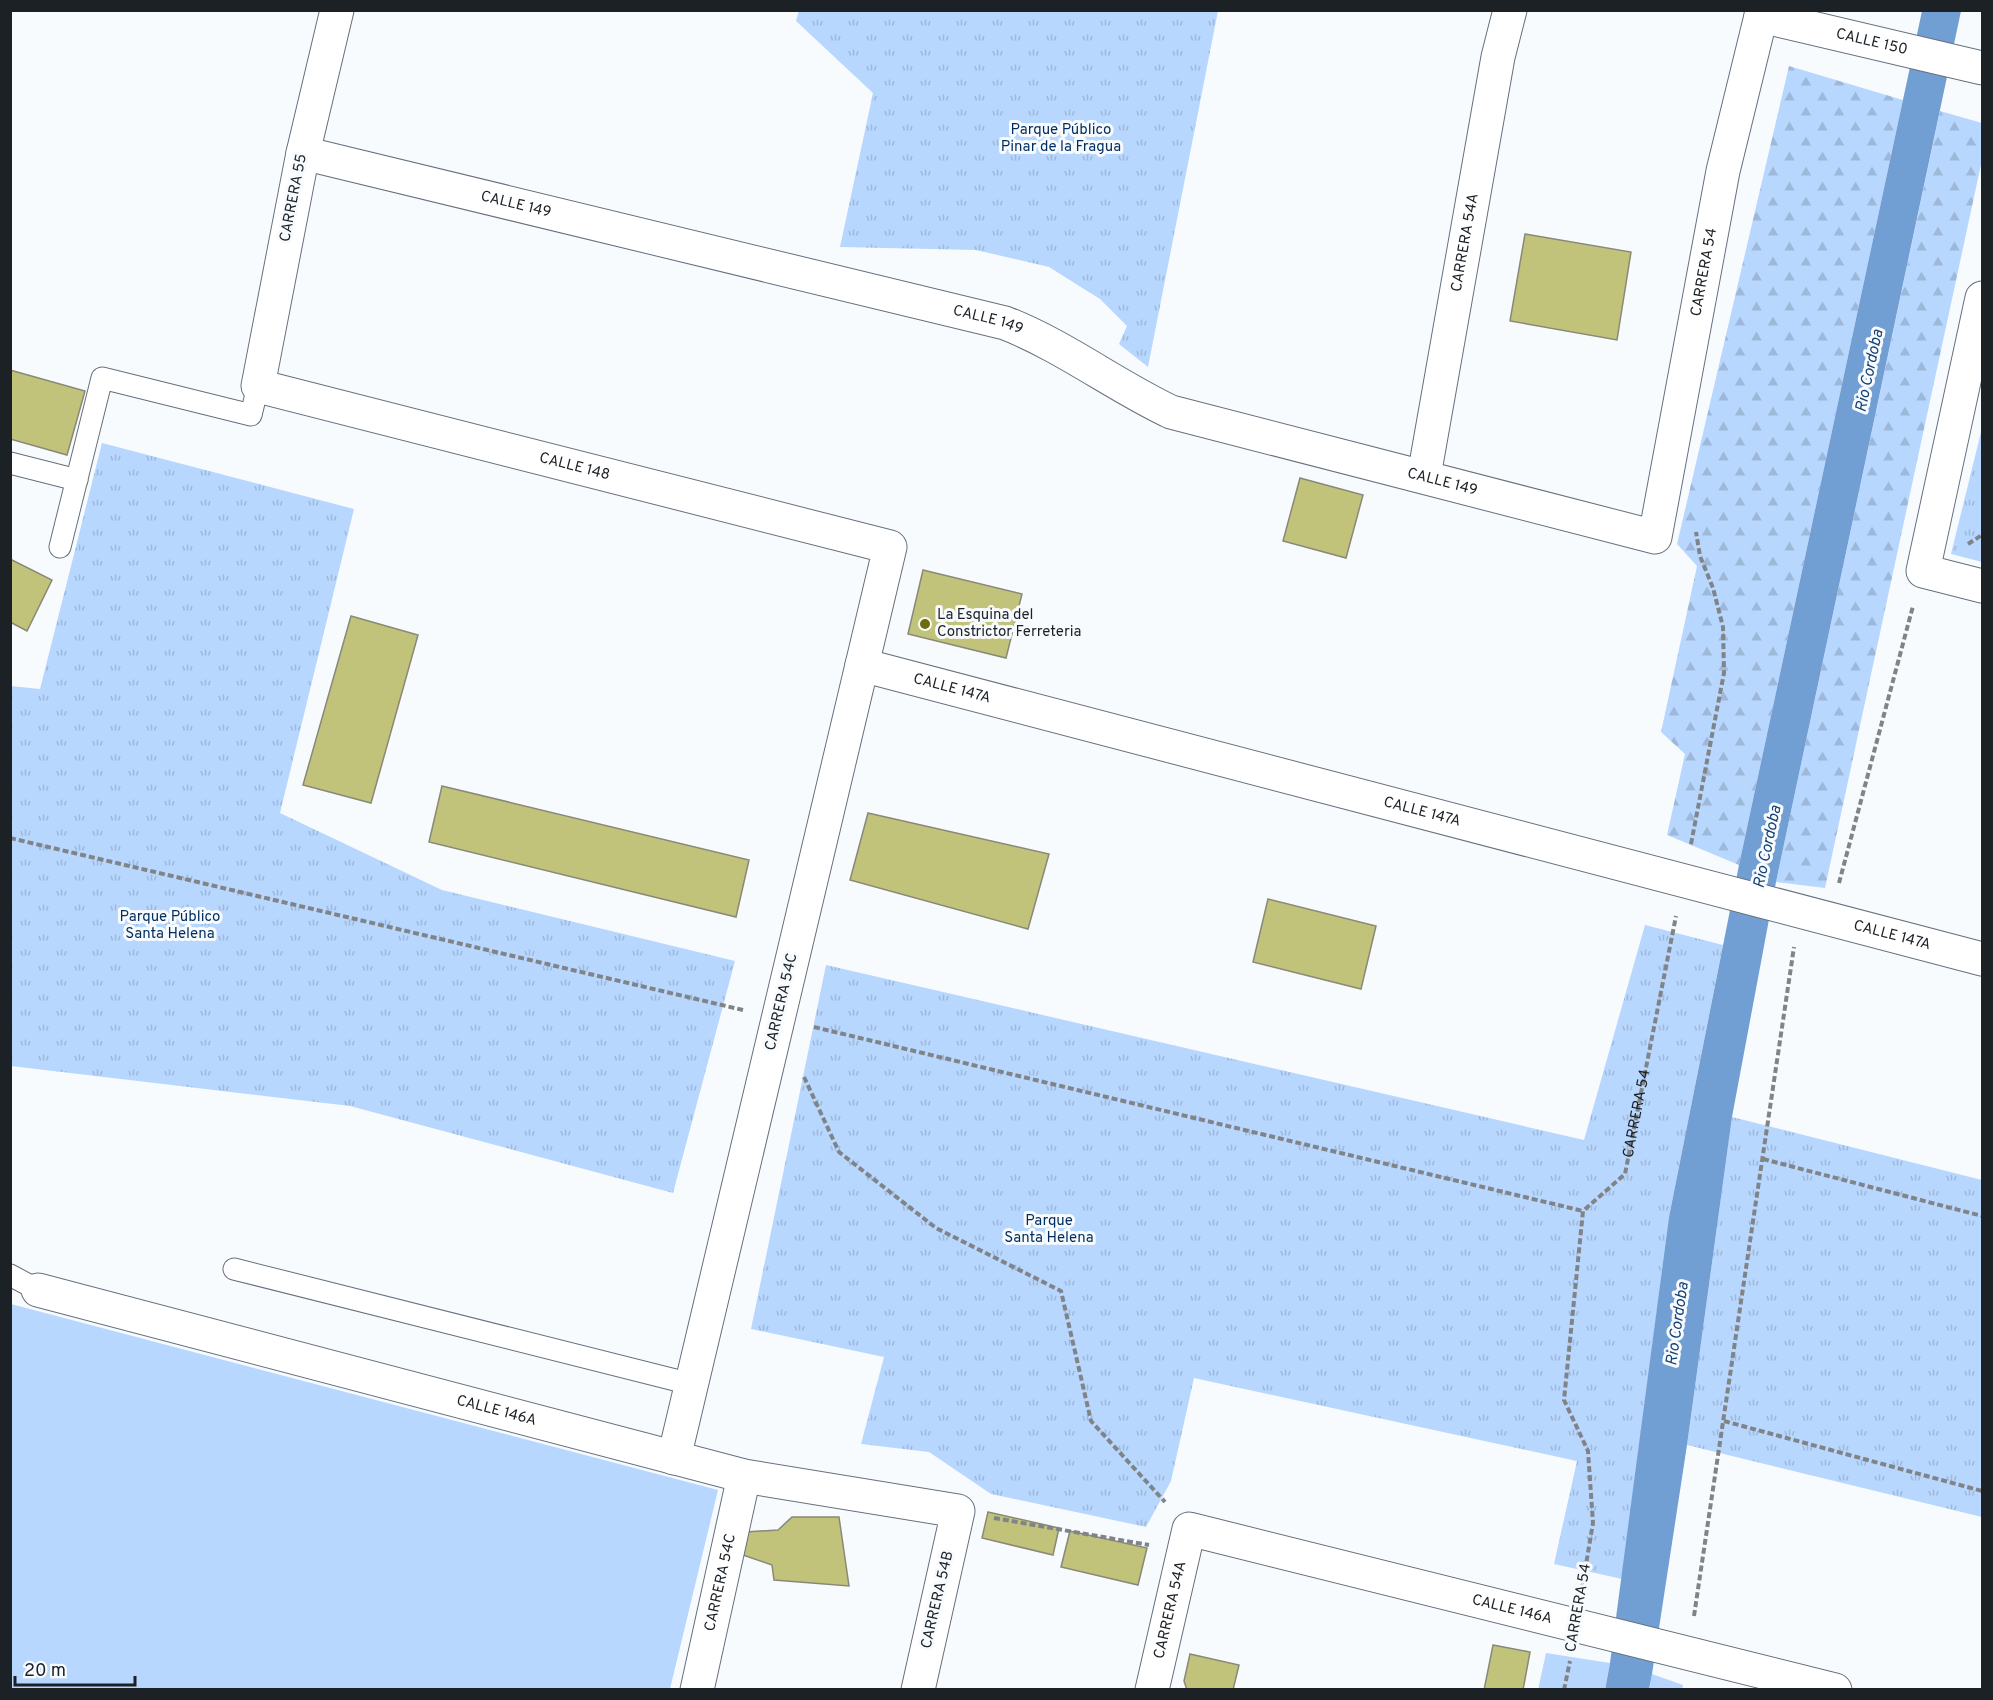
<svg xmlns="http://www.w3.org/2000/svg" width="1993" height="1700" viewBox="0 0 1993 1700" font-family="Overpass,sans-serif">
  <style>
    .green { fill: #b8d7ff }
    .forest { fill: url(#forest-firs) }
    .park { fill: url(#park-tufts) }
    .water { fill: #719ed3 }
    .building { fill: #c1c37b; stroke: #888977; stroke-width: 1.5 }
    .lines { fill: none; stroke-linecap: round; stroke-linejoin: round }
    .service-casing { stroke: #65707e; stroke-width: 23 }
    .minor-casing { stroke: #65707e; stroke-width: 35 }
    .tertiary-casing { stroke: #65707e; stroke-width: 35 }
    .path { stroke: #808488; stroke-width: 4; stroke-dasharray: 6 3; stroke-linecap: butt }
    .service { stroke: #fff; stroke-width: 21 }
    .minor { stroke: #fff; stroke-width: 33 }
    .tertiary { stroke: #fff; stroke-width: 33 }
    .poi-dot { fill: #6d6d0e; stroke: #f8fbfe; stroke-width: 2 }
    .labels { text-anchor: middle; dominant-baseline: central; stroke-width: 6; stroke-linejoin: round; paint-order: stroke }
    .street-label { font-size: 15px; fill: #1c2126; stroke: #f8fbfe }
    .park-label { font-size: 15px; fill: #002d5e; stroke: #f8fbfe }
    .poi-label { font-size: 15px; fill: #1c2126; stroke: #f8fbfe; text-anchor: start }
    .water-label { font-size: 16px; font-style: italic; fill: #144173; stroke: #f8fbfe }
  </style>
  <defs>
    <pattern id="forest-firs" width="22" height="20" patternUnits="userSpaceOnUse" patternTransform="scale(1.5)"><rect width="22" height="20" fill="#b8d7ff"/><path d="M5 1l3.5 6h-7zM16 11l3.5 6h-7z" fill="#9eb8da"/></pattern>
    <pattern id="park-tufts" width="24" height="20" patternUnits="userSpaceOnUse" patternTransform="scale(1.5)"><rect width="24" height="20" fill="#b8d7ff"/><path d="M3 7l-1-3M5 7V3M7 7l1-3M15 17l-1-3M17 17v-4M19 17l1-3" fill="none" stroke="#9eb8da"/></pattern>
  </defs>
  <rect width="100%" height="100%" fill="#f8fbfe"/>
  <g class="green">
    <polygon points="11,1304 718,1490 670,1689 11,1689"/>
    <polygon points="1546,1653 1610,1663 1605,1689 1538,1690"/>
    <polygon points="1652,1674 1683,1685 1682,1689 1649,1690"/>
  </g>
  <g class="forest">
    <polygon points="1789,66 1903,100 1739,865 1667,835 1685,754 1661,732 1697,566 1677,544"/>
    <polygon points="1940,111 1982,123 1982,160 1825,888 1776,882"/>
  </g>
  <g class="park">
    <polygon points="799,10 1218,11 1148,367 1119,344 1127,326 1100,299 1049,267 976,250 840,247 873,93 796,21"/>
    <polygon points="1982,428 1982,562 1951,554"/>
    <polygon points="102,443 354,509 280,813 442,890 735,961 673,1193 350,1106 11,1066 11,686 40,689"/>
    <polygon points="1645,925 1723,945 1669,1217 1622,1579 1554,1564 1577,1461 1194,1378 1171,1481 1146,1527 991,1494 929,1452 861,1444 884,1357 751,1329 826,965 1584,1140"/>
    <polygon points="1732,1117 1982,1180 1982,1517 1687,1445"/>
  </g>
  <polygon class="water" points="1922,11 1961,11 1776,882 1732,1117 1687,1445 1652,1674 1649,1689 1605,1690 1610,1663 1669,1217 1739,865"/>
  <g class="building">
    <polygon points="1525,234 1631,252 1617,340 1510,321"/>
    <polygon points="10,370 85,391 67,455 10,439"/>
    <polygon points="1300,478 1363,495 1346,558 1283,541"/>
    <polygon points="10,559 52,580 27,631 10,622"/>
    <polygon points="923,570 1022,594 1006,658 908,634"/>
    <polygon points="351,616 418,635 371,803 303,785"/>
    <polygon points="442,786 749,860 736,917 429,842"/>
    <polygon points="868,813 1049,854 1028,929 850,880"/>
    <polygon points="1268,899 1376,926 1361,989 1253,962"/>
    <polygon points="988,1512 1059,1528 1053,1555 982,1538"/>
    <polygon points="792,1517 839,1517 849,1586 774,1580 772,1565 740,1554 745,1532 778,1530"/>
    <polygon points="1070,1531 1147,1548 1138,1585 1061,1567"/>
    <polygon points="1493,1645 1530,1652 1523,1690 1484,1690"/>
    <polygon points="1190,1654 1239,1665 1233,1690 1187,1690 1184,1681"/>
  </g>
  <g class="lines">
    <g class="service-casing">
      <g id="service">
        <polyline points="10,463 77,480"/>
        <polyline points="60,547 102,378 251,415 258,386"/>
        <polyline points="234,1269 691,1384"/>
        <polyline points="10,1275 38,1290"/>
      </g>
    </g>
    <g class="minor-casing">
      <g id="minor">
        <path id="s2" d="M337,10L303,153L258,386L890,547L674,1458"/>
        <path id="s3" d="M303,153L1005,323C1064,346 1114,385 1171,412L1655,537L1723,171L1761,16"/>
        <polyline points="1982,298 1923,571 1982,586"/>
        <path id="s4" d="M1424,476L1498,57L1510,10"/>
        <path id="s5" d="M862,665L1982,959"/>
        <path id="s6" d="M38,1290L744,1476L958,1511L918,1690"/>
        <path id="s7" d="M697,1690L744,1476"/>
        <path id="s8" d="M1152,1690L1189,1529L1835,1690"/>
      </g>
    </g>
    <g class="tertiary-casing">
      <g id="tertiary">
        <path id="s9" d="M1763,10L1761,16L1982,68"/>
      </g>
    </g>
    <g class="path">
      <polyline points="1968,544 1982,535"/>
      <polyline points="10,838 743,1010"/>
      <polyline points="1691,844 1724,673 1723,627 1713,588 1700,556 1696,532"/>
      <polyline points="1839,883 1913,606"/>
      <polyline points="814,1027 1583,1211"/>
      <polyline points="804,1077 839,1152 936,1228 1061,1291 1091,1421 1165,1502"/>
      <polyline points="1763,1159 1982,1216"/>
      <polyline points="1724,1421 1982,1491"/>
      <polyline points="994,1518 1149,1545"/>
      <path id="s1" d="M1582,1588L1593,1523L1588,1451L1564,1400L1583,1211L1625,1174L1676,916"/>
      <polyline points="1694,1616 1794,947"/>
      <polyline points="1564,1690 1570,1661"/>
    </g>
    <use href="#service" class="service"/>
    <use href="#minor" class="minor"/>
    <use href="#tertiary" class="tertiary"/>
  </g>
  <circle class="poi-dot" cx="925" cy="624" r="6"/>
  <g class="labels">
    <g class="street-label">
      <text stroke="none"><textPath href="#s9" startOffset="120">CALLE 150</textPath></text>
      <text transform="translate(294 198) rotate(-79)">CARRERA 55</text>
      <text stroke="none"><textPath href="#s3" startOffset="219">CALLE 149</textPath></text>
      <text stroke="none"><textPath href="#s4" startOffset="237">CARRERA 54A</textPath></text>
      <text stroke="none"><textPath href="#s3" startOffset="1680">CARRERA 54</textPath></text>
      <text stroke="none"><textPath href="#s3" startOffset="705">CALLE 149</textPath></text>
      <text stroke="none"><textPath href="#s2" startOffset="711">CALLE 148</textPath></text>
      <text stroke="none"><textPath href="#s3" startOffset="1191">CALLE 149</textPath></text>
      <text stroke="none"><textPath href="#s5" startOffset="93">CALLE 147A</textPath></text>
      <text stroke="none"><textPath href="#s5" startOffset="579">CALLE 147A</textPath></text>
      <text stroke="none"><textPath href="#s5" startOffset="1065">CALLE 147A</textPath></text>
      <text transform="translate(782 1002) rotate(-77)">CARRERA 54C</text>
      <text stroke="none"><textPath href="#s1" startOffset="502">CARRERA 54</textPath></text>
      <text stroke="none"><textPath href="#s6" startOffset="474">CALLE 146A</textPath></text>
      <text stroke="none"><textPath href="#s7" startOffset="110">CARRERA 54C</textPath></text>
      <text transform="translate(938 1600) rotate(-77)">CARRERA 54B</text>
      <text transform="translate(1579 1608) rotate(-80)">CARRERA 54</text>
      <text stroke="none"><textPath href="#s8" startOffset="82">CARRERA 54A</textPath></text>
      <text stroke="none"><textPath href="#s8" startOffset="498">CALLE 146A</textPath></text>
    </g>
    <g class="park-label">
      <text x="1061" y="130">Parque Público<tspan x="1061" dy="17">Pinar de la Fragua</tspan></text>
      <text x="170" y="917">Parque Público<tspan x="170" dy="17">Santa Helena</tspan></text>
      <text x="1049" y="1221">Parque<tspan x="1049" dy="17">Santa Helena</tspan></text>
    </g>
    <g class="poi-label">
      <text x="937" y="615">La Esquina del<tspan x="937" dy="17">Constrictor Ferreteria</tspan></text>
    </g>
    <g class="water-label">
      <text transform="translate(1870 371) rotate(-78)">Rio Cordoba</text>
      <text transform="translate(1768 847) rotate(-78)">Rio Cordoba</text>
      <text transform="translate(1678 1324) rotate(-82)">Rio Cordoba</text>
    </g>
  </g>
  <rect width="1993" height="1700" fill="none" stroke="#1c2126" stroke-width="24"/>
  <path d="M15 1676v9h120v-9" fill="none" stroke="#1c2126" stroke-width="3"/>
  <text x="24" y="1676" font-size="18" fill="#1c2126" stroke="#f8fbfe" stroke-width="4.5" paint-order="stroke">20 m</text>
</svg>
